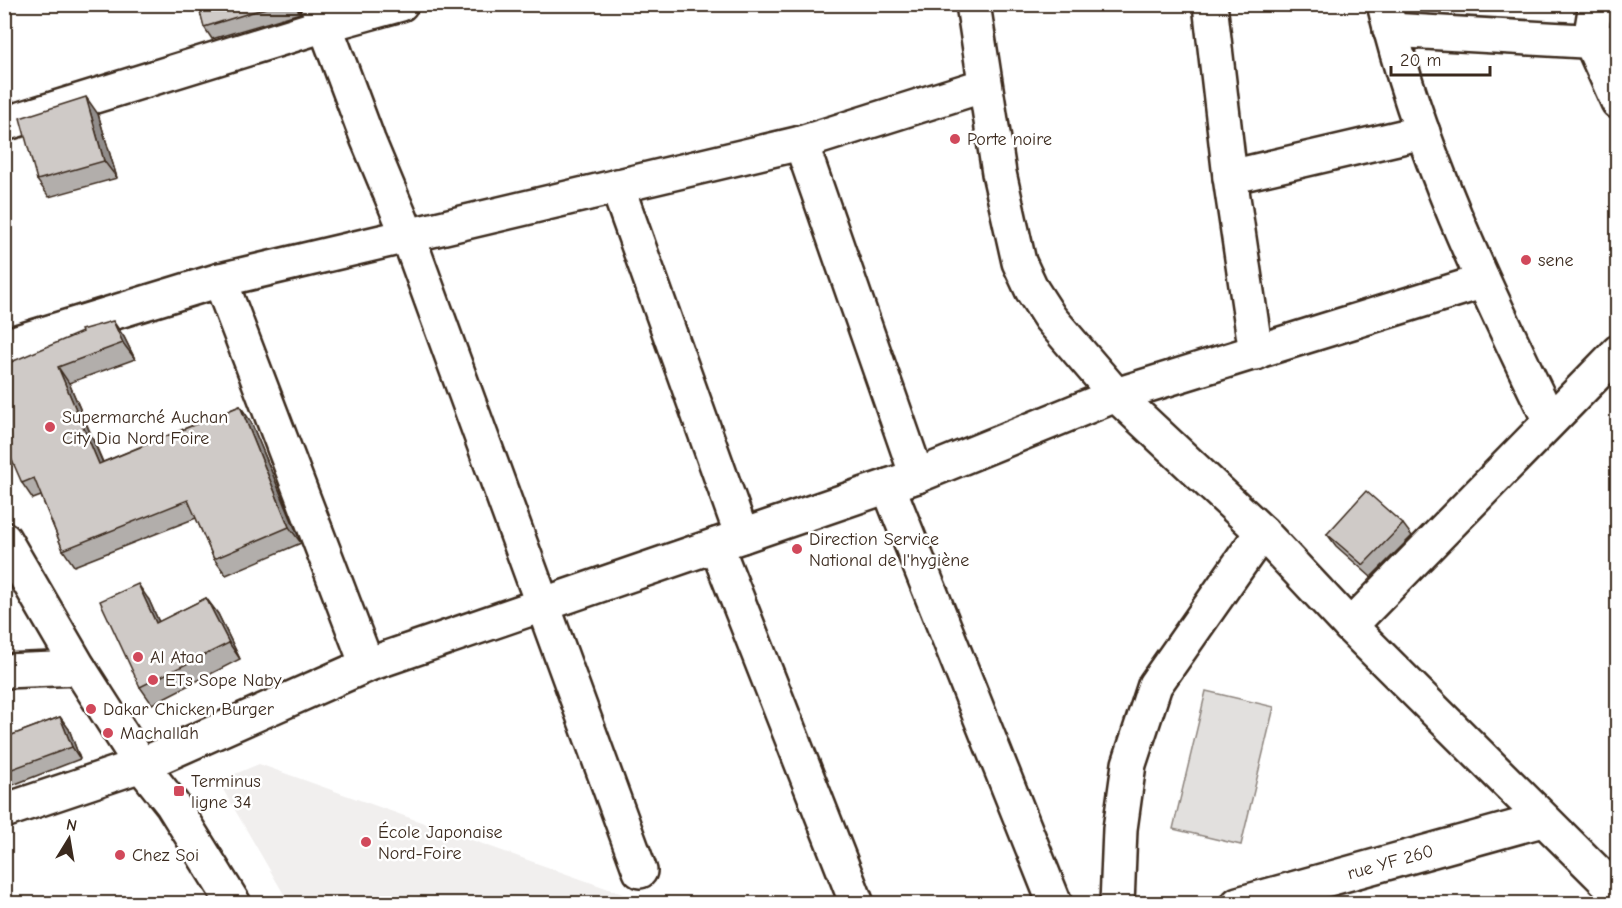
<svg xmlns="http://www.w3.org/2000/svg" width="1622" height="908" viewBox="0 0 1622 908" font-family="'Comic Neue',sans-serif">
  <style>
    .built { fill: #f1efee }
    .green { fill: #e2e0de; stroke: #8e857e; stroke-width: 1.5 }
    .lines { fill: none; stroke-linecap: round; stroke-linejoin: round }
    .minor-casing { stroke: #3b2a1e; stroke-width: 38 }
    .minor { stroke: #fff; stroke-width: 33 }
    .wall { fill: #b2aeab; stroke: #3b2a1e; stroke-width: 1.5 }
    .shaded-wall { fill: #918d8b; stroke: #3b2a1e; stroke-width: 1.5 }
    .building { fill: #cfcac7; stroke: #3b2a1e; stroke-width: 1.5 }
    .poi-dot { fill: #d1495b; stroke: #fff; stroke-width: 2 }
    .labels { text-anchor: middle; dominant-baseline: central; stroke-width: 5; stroke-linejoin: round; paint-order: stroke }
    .poi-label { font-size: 18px; fill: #3b2a1e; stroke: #fff; text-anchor: start }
    .street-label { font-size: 18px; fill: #3b2a1e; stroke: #fff }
  </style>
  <rect width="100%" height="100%" fill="#fff"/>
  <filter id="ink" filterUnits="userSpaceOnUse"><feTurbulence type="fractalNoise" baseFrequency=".0167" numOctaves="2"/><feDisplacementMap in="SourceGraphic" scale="12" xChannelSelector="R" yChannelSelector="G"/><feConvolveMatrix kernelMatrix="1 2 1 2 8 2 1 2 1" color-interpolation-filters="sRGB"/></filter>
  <g filter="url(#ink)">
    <polygon class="built" points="259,764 648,903 289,903 218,781"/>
    <polygon class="green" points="1206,691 1274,707 1241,845 1173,829"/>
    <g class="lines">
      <g class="minor-casing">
        <g id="minor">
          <polyline points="317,4 368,140 408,236 640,871"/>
          <polyline points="973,4 999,173 1019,262 1032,290 1050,318 1116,395 1262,532 1350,626 1618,893"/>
          <polyline points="1210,4 1230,177 1256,353"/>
          <path d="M1384,4C1419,150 1484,286 1549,419"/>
          <polyline points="1596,4 1590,40 1618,102"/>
          <polyline points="1390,30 1618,43"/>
          <polyline points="4,124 325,25 401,4"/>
          <polyline points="801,143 917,476"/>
          <polyline points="1230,177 1423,132"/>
          <polyline points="617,186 742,536"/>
          <polyline points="220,280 367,665"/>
          <polyline points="4,346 220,280 801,143 985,85"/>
          <polyline points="888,486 1055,904"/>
          <polyline points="4,539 79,668 141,765 172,804 234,904"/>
          <polyline points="716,545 857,904"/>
          <polyline points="1350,626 1618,352"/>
          <polyline points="4,671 79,668"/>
          <polyline points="4,811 141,765 367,665 917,476 1116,395 1481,282"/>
          <polyline points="1117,904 1120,829 1129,764 1155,685 1262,532"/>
          <path id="s1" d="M1238,904L1542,820"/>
        </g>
      </g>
      <use href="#minor" class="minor"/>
    </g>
    <g class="wall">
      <polygon points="198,4 297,4 300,13 212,39 204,27"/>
      <polygon points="98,114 117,178 49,197 37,180"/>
      <polygon points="124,337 135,359 69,383 103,462 240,406 251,422 301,543 226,575 214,559 196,518 74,566 63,550 41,496 33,499 22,483 4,365"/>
      <polygon points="1403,524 1412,536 1371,577 1336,546 1327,534"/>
      <polygon points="206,598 218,614 240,659 152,704 140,687 149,600 159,622"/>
      <polygon points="60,717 69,729 80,759 10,786 4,778 4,738"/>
    </g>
    <g class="shaded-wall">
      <polygon points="294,4 297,4 300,13"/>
      <polygon points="86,97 98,114 117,178 104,161"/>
      <polygon points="113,321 124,337 135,359 123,343"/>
      <polygon points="58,367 69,383 110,480 99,464"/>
      <polygon points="240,406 251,422 301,543 289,527"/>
      <polygon points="138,584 149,600 167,640 156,623"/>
      <polygon points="206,598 218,614 240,659 229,643"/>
      <polygon points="60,717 69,729 80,759 72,747"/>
    </g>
    <g class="building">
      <polygon points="198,4 279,4 204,27"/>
      <polygon points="86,97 104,161 37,180 20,118"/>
      <polygon points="113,321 123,343 58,367 99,464 240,406 289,527 214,559 188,500 63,550 34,478 22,483 4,442 4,365 82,332 81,330"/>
      <polygon points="1366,491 1403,524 1363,565 1327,534"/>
      <polygon points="138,584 156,623 206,598 229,643 140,687 100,601"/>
      <polygon points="60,717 72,747 4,772 4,738"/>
    </g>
  </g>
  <g class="poi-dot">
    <circle cx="955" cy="139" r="6"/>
    <circle cx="1526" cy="260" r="6"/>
    <circle cx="50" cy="427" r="6"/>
    <circle cx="797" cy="549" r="6"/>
    <circle cx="138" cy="657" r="6"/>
    <circle cx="153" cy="680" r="6"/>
    <circle cx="91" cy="709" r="6"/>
    <circle cx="108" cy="733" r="6"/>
    <rect x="173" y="785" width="12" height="12" rx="3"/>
    <circle cx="366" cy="842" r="6"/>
    <circle cx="120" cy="855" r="6"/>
  </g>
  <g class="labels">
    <g class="poi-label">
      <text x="967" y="139">Porte noire</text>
      <text x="1538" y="260">sene</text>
      <text x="62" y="417">Supermarché Auchan<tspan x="62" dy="21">City Dia Nord Foire</tspan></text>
      <text x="809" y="539">Direction Service<tspan x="809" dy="21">National de l'hygiène</tspan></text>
      <text x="150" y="657">Al Ataa</text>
      <text x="165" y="680">ETs Sope Naby</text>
      <text x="103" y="709">Dakar Chicken Burger</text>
      <text x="120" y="733">Machallah</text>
      <text x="191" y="781">Terminus<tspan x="191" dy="21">ligne 34</tspan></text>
      <text x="378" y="832">École Japonaise<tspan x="378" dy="21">Nord-Foire</tspan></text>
      <text x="132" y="855">Chez Soi</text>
    </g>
    <g class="street-label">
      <text stroke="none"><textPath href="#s1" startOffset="158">rue YF 260</textPath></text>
    </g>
  </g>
  <rect width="1622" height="908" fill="none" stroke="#fff" stroke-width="24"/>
  <rect x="12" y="12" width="1598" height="884" fill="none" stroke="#3b2a1e" stroke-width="2" filter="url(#ink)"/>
  <g transform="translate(69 839) rotate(11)" stroke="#ffffff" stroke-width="4.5" paint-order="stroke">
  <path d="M0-4.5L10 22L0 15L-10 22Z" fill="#3b2a1e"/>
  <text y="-9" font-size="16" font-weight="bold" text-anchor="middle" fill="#3b2a1e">N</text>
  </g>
  <path d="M1391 66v9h99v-9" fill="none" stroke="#3b2a1e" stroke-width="3"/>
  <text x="1400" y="66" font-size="18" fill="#3b2a1e" stroke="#ffffff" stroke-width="4.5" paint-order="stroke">20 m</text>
</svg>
